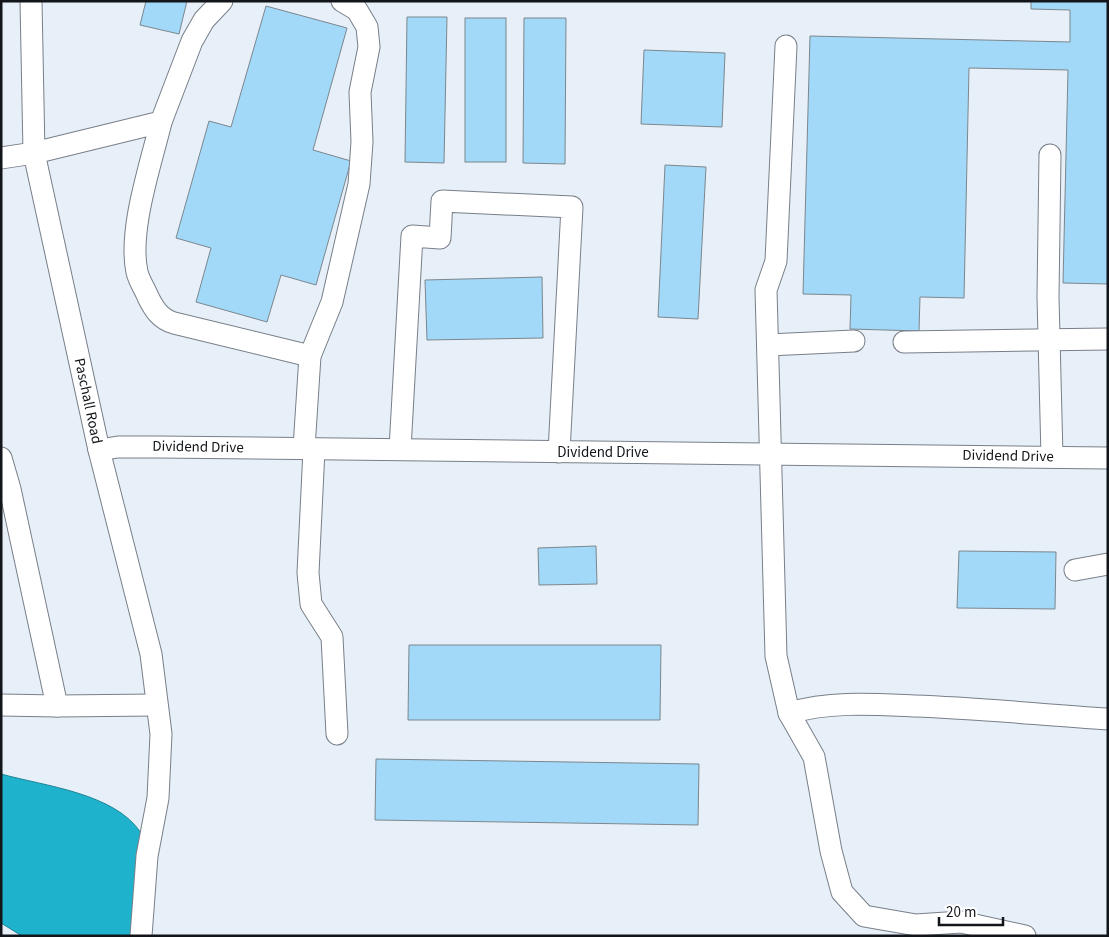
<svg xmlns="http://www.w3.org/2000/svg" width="1109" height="937" viewBox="0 0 1109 937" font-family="'Source Sans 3',sans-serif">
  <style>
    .built { fill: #e7eff8 }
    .water { fill: #1fb2cc; stroke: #1b8396 }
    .building { fill: #a2d8f8; stroke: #7c878e }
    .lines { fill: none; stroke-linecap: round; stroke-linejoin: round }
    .minor-casing { stroke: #787f88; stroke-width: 23 }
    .minor { stroke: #fff; stroke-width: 21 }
    .labels { text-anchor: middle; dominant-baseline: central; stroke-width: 4.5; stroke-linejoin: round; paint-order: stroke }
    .street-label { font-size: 15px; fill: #121519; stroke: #fff }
  </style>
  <rect width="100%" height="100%" fill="#f7fafe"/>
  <rect class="built" x="1" y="1" width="1107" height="935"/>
  <path class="water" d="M1,774C44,786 115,793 141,833L133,936H22L1,923Z"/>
  <g class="building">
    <polygon points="146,1 187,1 179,34 140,25"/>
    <polygon points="1031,1 1108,1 1108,284 1063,283 1068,70 969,68 964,298 920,297 919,331 850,329 851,295 803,294 810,36 1070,42 1070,10 1031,9"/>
    <polygon points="266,6 347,28 313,150 351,161 316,285 281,275 267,322 196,302 211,248 176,238 209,121 231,127"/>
    <polygon points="407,17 447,17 444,163 405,162"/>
    <rect x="465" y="18" width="41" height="144"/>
    <polygon points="524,18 566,18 565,164 523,163"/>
    <polygon points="644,50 725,53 722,127 641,124"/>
    <polygon points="665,165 706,167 698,319 658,317"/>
    <polygon points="542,277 543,338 427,340 425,280"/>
    <polygon points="596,546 597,584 539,585 538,548"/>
    <polygon points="959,551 1056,552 1055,609 957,608"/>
    <polygon points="409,645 661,645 660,720 408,720"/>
    <polygon points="376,759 699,764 698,825 375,820"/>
  </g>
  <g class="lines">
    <g class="minor-casing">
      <g id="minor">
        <polyline points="31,1 34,153 99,450 151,654 161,734 158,798 147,856 141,936"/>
        <polyline points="786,46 776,261 766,290 776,656 789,713 814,757 831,851 842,892 864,916 916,925 961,922 1025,936"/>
        <path d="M161,122C151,164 128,230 137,272C139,281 145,289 148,297C154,309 160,319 174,323L310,356"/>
        <polyline points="1050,155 1048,297 1052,457"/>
        <polyline points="1,158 34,153 161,122 192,41 204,20 222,1"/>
        <polyline points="904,342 1108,339"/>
        <polyline points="768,345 854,341"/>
        <polyline points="304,448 310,356 332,302 359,184 362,142 360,92 369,47 367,27 357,10 342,1"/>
        <polyline points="400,449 412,236 440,238 442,201 572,207 559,452"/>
        <polyline points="99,450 118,447 159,447 1108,458"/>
        <polyline points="314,450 308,573 311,604 332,637 337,734"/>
        <polyline points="1,458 10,489 57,706 1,705"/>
        <polyline points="1075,570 1108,564"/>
        <polyline points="57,706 156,705"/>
        <path d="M789,713C831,701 871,704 914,706C979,708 1043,715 1108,719"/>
      </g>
    </g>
    <use href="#minor" class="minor"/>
  </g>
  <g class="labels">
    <g class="street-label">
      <text transform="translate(88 401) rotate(78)">Paschall Road</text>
      <text transform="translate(198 447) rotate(1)">Dividend Drive</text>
      <text x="603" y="452">Dividend Drive</text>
      <text transform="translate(1008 456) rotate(1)">Dividend Drive</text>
    </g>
  </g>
  <rect width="1109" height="937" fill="none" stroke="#121519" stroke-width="5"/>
  <path d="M939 917v8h64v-8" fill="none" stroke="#121519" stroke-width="2.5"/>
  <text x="946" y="917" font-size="15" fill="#121519" stroke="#ffffff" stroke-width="4" paint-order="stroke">20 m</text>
</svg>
